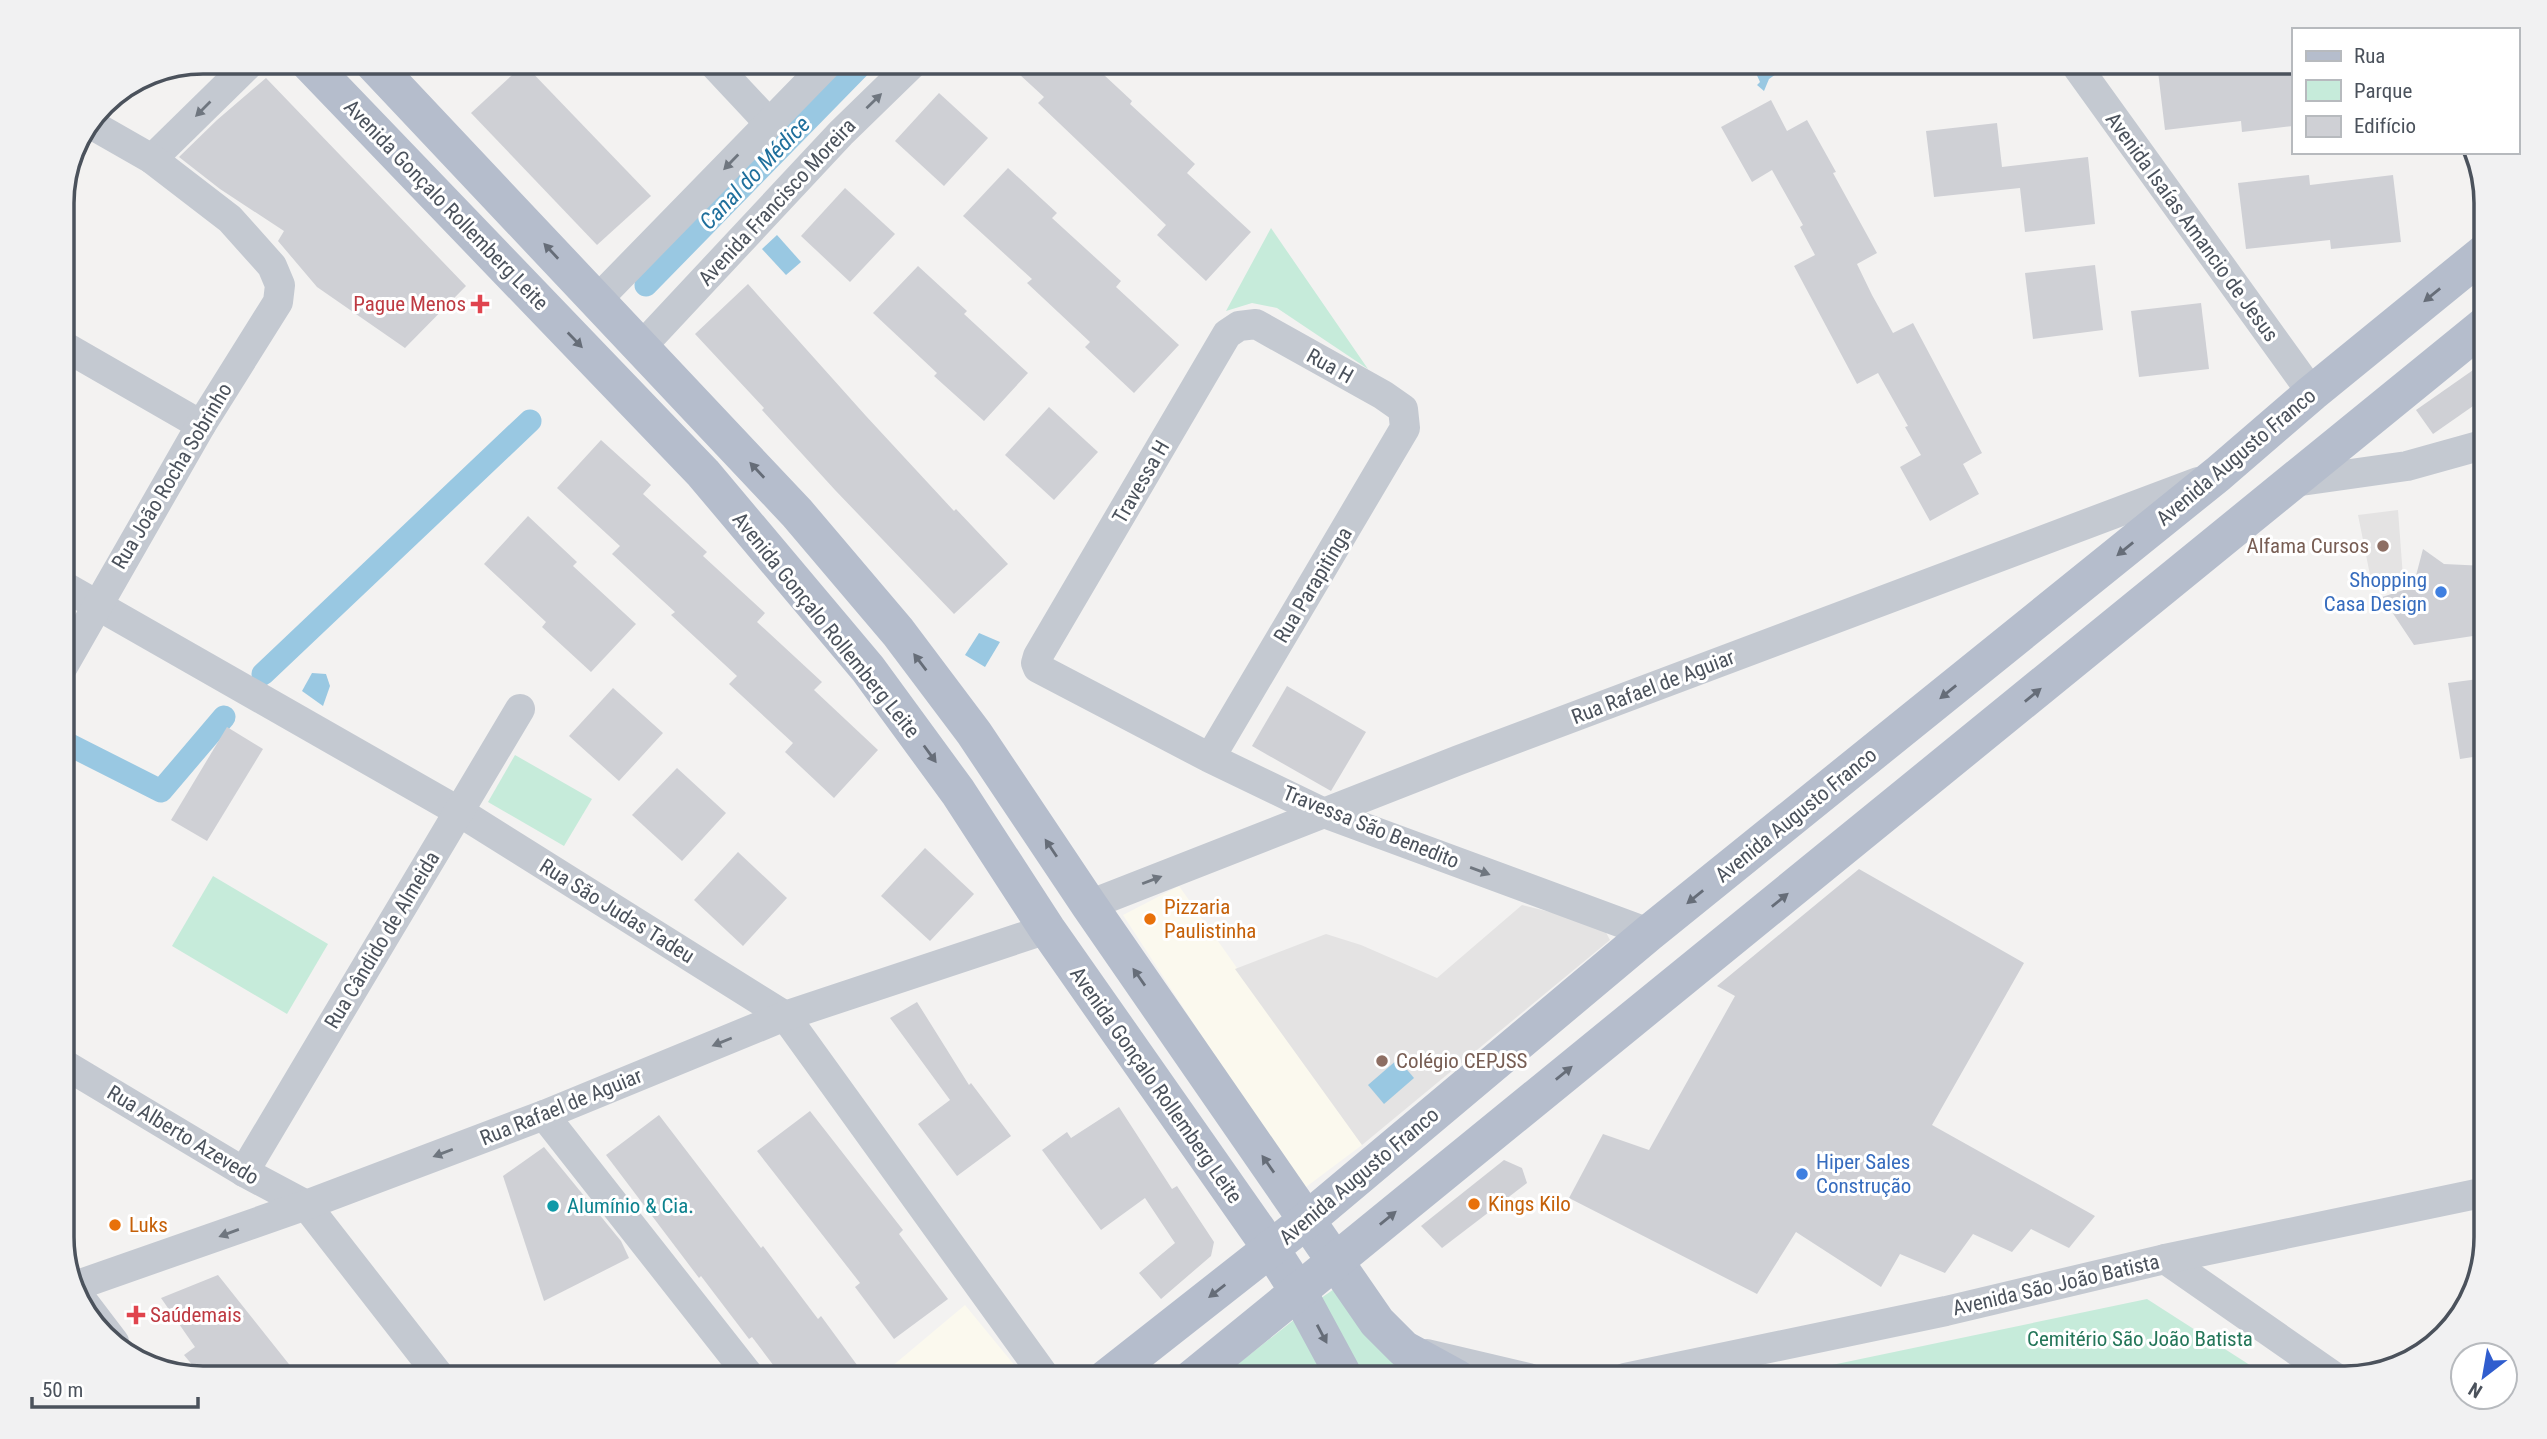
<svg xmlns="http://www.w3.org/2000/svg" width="2547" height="1439" viewBox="0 0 2547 1439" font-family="'Roboto Condensed',sans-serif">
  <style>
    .commercial { fill: #fbf9ee }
    .education { fill: #e4e3e3 }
    .green { fill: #c6ebda }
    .water { fill: #99c8e2 }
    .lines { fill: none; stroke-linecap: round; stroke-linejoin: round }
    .canal { stroke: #99c8e2; stroke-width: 23 }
    .building { fill: #cfd0d5 }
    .minor { stroke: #c4c9d1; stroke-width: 30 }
    .major { stroke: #b5bdcc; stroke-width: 37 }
    .oneway { fill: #6f767f }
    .oneway2 { fill: #666d78 }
    .health-dot { fill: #e0444e; stroke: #fff; stroke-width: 2.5 }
    .education-dot { fill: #8d6e63; stroke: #fff; stroke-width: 2.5 }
    .shop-dot { fill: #3f7fe0; stroke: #fff; stroke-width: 2.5 }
    .food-dot { fill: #e8710a; stroke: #fff; stroke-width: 2.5 }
    .culture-dot { fill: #0f9aa8; stroke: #fff; stroke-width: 2.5 }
    .labels { text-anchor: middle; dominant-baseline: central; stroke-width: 6; stroke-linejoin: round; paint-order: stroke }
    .street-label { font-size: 21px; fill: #4b525c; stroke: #fff }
    .health-label { font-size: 21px; fill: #be3a42; stroke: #fff; text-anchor: end }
    .education-label { font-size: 21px; fill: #785e54; stroke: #fff; text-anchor: end }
    .shop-label { font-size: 21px; fill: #366cbe; stroke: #fff; text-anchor: end }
    .food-label { font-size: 21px; fill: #c56008; stroke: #fff; text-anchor: start }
    .culture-label { font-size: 21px; fill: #0d838f; stroke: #fff; text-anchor: start }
    .park-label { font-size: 21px; fill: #247659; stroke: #fff }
    .water-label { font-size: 23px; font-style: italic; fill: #1f6f9c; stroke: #fff }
    .rim { fill: none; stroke: #4b525c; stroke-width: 3.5 }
  </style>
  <rect width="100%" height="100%" fill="#f3f2f1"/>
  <g class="commercial">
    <polygon points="1179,886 1362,1145 1302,1190 1123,915"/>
    <polygon points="965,1305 1025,1378 878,1378"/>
  </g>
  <g class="education">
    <polygon points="2398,510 2403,577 2373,590 2358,515"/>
    <polygon points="1522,905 1602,925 1610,940 1362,1145 1235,969 1326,934 1361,945 1437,978"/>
  </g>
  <g class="green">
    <polygon points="1271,228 1368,369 1277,308 1252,303 1226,311"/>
    <polygon points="515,755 592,799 564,846 488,802"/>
    <polygon points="213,876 328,944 287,1014 172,946"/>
    <polygon points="1337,1287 1427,1378 1364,1378 1314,1303"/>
    <polygon points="2147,1299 2270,1378 1770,1378"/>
    <polygon points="1295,1319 1334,1378 1220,1378"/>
  </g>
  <g class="water">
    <polygon points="1772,63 1779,72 1769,79 1764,91 1757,85 1760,82 1755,71"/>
    <polygon points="777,235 801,262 786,275 762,249"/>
    <polygon points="979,633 1000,642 985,667 965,655"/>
    <polygon points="312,673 326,674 330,686 323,706 302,691"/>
    <polygon points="1398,1059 1414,1078 1384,1104 1368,1085"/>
  </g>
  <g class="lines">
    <g class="canal">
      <polyline points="646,285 865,61"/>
      <polyline points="263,674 530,421"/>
      <polyline points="62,741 161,791 224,717"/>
    </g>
  </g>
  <g class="building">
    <polygon points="1005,61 1089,61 1132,101 1130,104 1195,164 1187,173 1251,232 1206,281 1157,235 1166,225 1038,103 1044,97"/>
    <polygon points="2176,61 2228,61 2229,66 2293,61 2293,126 2242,132 2241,121 2165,130 2157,63"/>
    <polygon points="524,64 651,196 597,245 471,113"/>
    <polygon points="266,78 466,286 405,348 317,287 278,241 284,231 220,189 179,157 217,120"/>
    <polygon points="939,93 988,138 944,186 895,141"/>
    <polygon points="1771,100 1787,131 1807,120 1836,172 1833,173 1877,253 1857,264 1872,295 1893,333 1913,323 1982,453 1963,464 1979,494 1930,521 1900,467 1921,455 1905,427 1908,426 1878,373 1857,384 1794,266 1815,255 1800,227 1803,225 1772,170 1752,182 1721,127"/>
    <polygon points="1997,123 2002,167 2088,157 2095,224 2025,232 2020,188 1934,197 1926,131"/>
    <polygon points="1008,168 1057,213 1052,218 1121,281 1116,287 1179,345 1134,393 1085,347 1090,342 1027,283 1032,279 963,216"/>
    <polygon points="2309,175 2310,185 2393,175 2401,242 2331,249 2330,240 2246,249 2238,183"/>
    <polygon points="845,188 895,234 850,282 801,236"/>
    <polygon points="2095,265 2103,330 2033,339 2025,273"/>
    <polygon points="918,266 967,311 964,314 1028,373 984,421 934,376 937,373 873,313"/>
    <polygon points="748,284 866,416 954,511 956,509 1008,564 954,614 835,490 762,410 764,408 695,334"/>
    <polygon points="2201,303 2209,369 2139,377 2131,311"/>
    <polygon points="2486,361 2486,397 2433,434 2416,410"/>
    <polygon points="1049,407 1098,452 1054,500 1005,455"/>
    <polygon points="601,440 651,485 643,494 707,552 703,556 765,613 757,622 822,682 814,690 878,750 834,798 785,752 793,743 729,684 737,676 671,615 675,612 612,554 620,546 557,488"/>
    <polygon points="528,516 577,562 573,566 636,624 591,672 542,627 546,622 484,564"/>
    <polygon points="2423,549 2444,564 2486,566 2486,634 2414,645 2382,597 2413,587"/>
    <polygon points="2486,678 2486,755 2460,759 2448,683"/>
    <polygon points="1287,686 1366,732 1331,791 1252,746"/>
    <polygon points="613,688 663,733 619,781 569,736"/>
    <polygon points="227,727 263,749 207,841 171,820"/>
    <polygon points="677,768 726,813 682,861 632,815"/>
    <polygon points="925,848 974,894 930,941 881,896"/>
    <polygon points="738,852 787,898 743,946 694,900"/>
    <polygon points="1859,869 2024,963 1932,1125 2095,1216 2069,1248 2031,1229 2012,1252 1973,1234 1945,1273 1900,1254 1881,1287 1796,1232 1757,1294 1569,1198 1603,1134 1649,1150 1735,996 1717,986"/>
    <polygon points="917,1002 969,1085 971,1083 1011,1136 957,1176 918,1124 950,1100 890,1018"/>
    <polygon points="1119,1107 1172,1189 1177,1186 1214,1242 1211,1256 1161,1299 1139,1273 1175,1243 1145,1198 1101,1230 1042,1150 1067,1132 1071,1138"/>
    <polygon points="810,1111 903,1230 899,1234 948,1299 894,1339 855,1287 860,1283 757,1151"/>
    <polygon points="659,1115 761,1248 763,1246 818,1319 821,1316 860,1369 848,1378 783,1378 752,1337 749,1339 701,1276 699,1278 606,1155"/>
    <polygon points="544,1147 621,1241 629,1258 544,1301 503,1176"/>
    <polygon points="1504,1160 1522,1168 1527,1183 1442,1248 1421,1226"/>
    <polygon points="218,1275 300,1378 203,1378 184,1355 195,1347 161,1298"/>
  </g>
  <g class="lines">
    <g class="minor">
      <polyline points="711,61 769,123"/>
      <polyline points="2073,61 2312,393"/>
      <polyline points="152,159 252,61"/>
      <polyline points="597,300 830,61"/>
      <polyline points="62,345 201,425"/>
      <polyline points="642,346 841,133 915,61"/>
      <polyline points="2294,482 2407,466 2486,444"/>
      <polyline points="62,585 458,811 785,1016 1046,1378"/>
      <polyline points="62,668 201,425 278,302 280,285 272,266 230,219 152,159 89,123"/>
      <polyline points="1210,758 1405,428 1403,409 1383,395 1256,324 1239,326 1227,334 1038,656 1036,663 1038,668 1210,758 1324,813 1649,933"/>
      <polyline points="1089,905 1459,760 2198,482"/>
      <polyline points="62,1063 244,1172 306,1205 441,1378"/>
      <polyline points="544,1115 751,1378"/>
      <polyline points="244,1172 520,709"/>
      <polyline points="2165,1259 2336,1378"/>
      <polyline points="75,1286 306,1205 544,1115 785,1016 1047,929"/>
      <polyline points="79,1296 114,1342"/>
      <polyline points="1427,1354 1529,1378"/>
      <polyline points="1625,1378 1946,1311 2165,1259 2486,1192"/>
    </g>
    <g class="major">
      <polyline points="307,61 703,473 868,669 958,792 1047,929 1271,1249 1298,1291 1345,1378"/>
      <polyline points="371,61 797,513 898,632 974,733 1089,905 1377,1322 1404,1349 1457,1378"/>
      <polyline points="1106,1378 1307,1220 1649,933 2218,474 2312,393 2485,252"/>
      <path d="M1192,1378C1622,1025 2056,678 2486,324"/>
    </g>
  </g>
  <defs><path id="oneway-solid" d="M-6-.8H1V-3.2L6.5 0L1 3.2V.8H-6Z" transform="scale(1.75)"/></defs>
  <g class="oneway">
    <use href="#oneway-solid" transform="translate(874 101) rotate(-44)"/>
    <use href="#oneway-solid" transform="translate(203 109) rotate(135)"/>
    <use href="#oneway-solid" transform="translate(731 162) rotate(134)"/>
    <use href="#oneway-solid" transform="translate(1480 871) rotate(20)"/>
    <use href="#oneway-solid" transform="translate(1152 880) rotate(-21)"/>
    <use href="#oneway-solid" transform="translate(722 1042) rotate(158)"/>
    <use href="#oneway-solid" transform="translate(443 1153) rotate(159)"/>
    <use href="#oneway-solid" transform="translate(229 1233) rotate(160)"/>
  </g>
  <g class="oneway2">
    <use href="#oneway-solid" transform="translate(551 251) rotate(-133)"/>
    <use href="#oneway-solid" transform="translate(2432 295) rotate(141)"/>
    <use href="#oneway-solid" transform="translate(575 340) rotate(46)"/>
    <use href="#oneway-solid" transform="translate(757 470) rotate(-133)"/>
    <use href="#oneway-solid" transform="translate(2125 549) rotate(141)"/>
    <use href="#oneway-solid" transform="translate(920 662) rotate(-127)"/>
    <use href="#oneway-solid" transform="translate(1948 692) rotate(141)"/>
    <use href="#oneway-solid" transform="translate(2033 695) rotate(-39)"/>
    <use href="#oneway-solid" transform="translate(930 754) rotate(54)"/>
    <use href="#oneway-solid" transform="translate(1051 848) rotate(-124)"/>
    <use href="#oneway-solid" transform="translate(1695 897) rotate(141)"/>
    <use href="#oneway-solid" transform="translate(1780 900) rotate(-39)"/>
    <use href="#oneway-solid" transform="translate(1139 977) rotate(-125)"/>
    <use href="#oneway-solid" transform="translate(1564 1073) rotate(-39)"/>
    <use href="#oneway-solid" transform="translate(1268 1164) rotate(-125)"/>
    <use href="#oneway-solid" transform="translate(1388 1218) rotate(-39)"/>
    <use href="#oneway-solid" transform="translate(1217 1291) rotate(142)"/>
    <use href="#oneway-solid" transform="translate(1322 1334) rotate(62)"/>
  </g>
  <g class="health-dot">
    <path d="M476.5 293.5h7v7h7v7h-7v7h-7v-7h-7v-7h7z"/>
    <path d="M132.5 1304.5h7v7h7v7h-7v7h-7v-7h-7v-7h7z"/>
  </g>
  <g class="education-dot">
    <circle cx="2383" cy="546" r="7"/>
    <circle cx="1382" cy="1061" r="7"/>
  </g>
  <g class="shop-dot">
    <circle cx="2441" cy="592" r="7"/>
    <circle cx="1802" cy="1174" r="7"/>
  </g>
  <g class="food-dot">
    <circle cx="1150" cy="919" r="7"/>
    <circle cx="1474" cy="1204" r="7"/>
    <circle cx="115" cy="1225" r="7"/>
  </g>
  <circle class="culture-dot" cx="553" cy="1206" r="7"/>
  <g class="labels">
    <g class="street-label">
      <text transform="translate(777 202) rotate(-47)">Avenida Francisco Moreira</text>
      <text transform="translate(446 205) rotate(46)">Avenida Gonçalo Rollemberg Leite</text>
      <text transform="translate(2192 227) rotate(54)">Avenida Isaías Amancio de Jesus</text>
      <text transform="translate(1330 366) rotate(29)">Rua H</text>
      <text transform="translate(2236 457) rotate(-40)">Avenida Augusto Franco</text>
      <text transform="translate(172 476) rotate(-59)">Rua João Rocha Sobrinho</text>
      <text transform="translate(1141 482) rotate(-60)">Travessa H</text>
      <text transform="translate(1313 585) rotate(-59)">Rua Parapitinga</text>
      <text transform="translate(826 625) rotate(51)">Avenida Gonçalo Rollemberg Leite</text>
      <text transform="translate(1653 687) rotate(-21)">Rua Rafael de Aguiar</text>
      <text transform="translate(1796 815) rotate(-39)">Avenida Augusto Franco</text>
      <text transform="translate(1371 827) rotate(22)">Travessa São Benedito</text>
      <text transform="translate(617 911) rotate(32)">Rua São Judas Tadeu</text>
      <text transform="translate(382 940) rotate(-59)">Rua Cândido de Almeida</text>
      <text transform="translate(1156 1085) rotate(55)">Avenida Gonçalo Rollemberg Leite</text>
      <text transform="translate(561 1107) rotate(-22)">Rua Rafael de Aguiar</text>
      <text transform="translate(183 1135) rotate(31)">Rua Alberto Azevedo</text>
      <text transform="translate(1359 1176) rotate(-40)">Avenida Augusto Franco</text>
      <text transform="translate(2056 1285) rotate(-13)">Avenida São João Batista</text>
    </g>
    <g class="health-label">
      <text x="466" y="304">Pague Menos</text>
      <text x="150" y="1315" text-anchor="start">Saúdemais</text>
    </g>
    <g class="education-label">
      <text x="2369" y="546">Alfama Cursos</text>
      <text x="1396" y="1061" text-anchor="start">Colégio CEPJSS</text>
    </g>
    <g class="shop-label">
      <text x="2427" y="580">Shopping<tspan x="2427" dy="24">Casa Design</tspan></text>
      <text x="1816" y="1162" text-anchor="start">Hiper Sales<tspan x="1816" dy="24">Construção</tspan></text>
    </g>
    <g class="food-label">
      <text x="1164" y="907">Pizzaria<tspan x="1164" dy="24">Paulistinha</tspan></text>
      <text x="1488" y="1204">Kings Kilo</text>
      <text x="129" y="1225">Luks</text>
    </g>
    <g class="culture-label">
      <text x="567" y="1206">Alumínio &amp; Cia.</text>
    </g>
    <g class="park-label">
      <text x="2140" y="1339">Cemitério São João Batista</text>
    </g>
    <g class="water-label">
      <text transform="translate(755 173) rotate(-46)">Canal do Médice</text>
    </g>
  </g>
  <path d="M0 0H2547V1439H0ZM203 74H2345A129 129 0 0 1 2474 203V1237A129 129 0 0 1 2345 1366H203A129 129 0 0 1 74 1237V203A129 129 0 0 1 203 74Z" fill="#f1f1f2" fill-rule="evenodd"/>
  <path class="rim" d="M203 74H2345A129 129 0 0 1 2474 203V1237A129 129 0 0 1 2345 1366H203A129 129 0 0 1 74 1237V203A129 129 0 0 1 203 74Z"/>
  <rect x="2292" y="28" width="228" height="126" fill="#ffffff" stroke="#b7babe" stroke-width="2"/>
  <rect x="2306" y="51" width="35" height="10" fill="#b5bdcc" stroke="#b7babe" stroke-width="2"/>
  <text x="2354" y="63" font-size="21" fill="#4b525c">Rua</text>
  <rect x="2306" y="80" width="35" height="21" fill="#c6ebda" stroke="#b7babe" stroke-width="2"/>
  <text x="2354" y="98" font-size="21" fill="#4b525c">Parque</text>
  <rect x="2306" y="116" width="35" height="21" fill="#cfd0d5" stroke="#b7babe" stroke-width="2"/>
  <text x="2354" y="133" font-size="21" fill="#4b525c">Edifício</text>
  <g transform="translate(2484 1376) rotate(211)"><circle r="33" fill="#ffffff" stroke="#b7babe" stroke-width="2"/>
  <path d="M0-5L12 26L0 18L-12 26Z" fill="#305dce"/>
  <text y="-10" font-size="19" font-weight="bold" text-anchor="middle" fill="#4b525c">N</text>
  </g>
  <path d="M32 1397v10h166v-10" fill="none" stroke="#4b525c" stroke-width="3.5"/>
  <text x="42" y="1397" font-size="21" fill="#4b525c" stroke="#ffffff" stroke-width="5" paint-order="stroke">50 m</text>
</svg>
